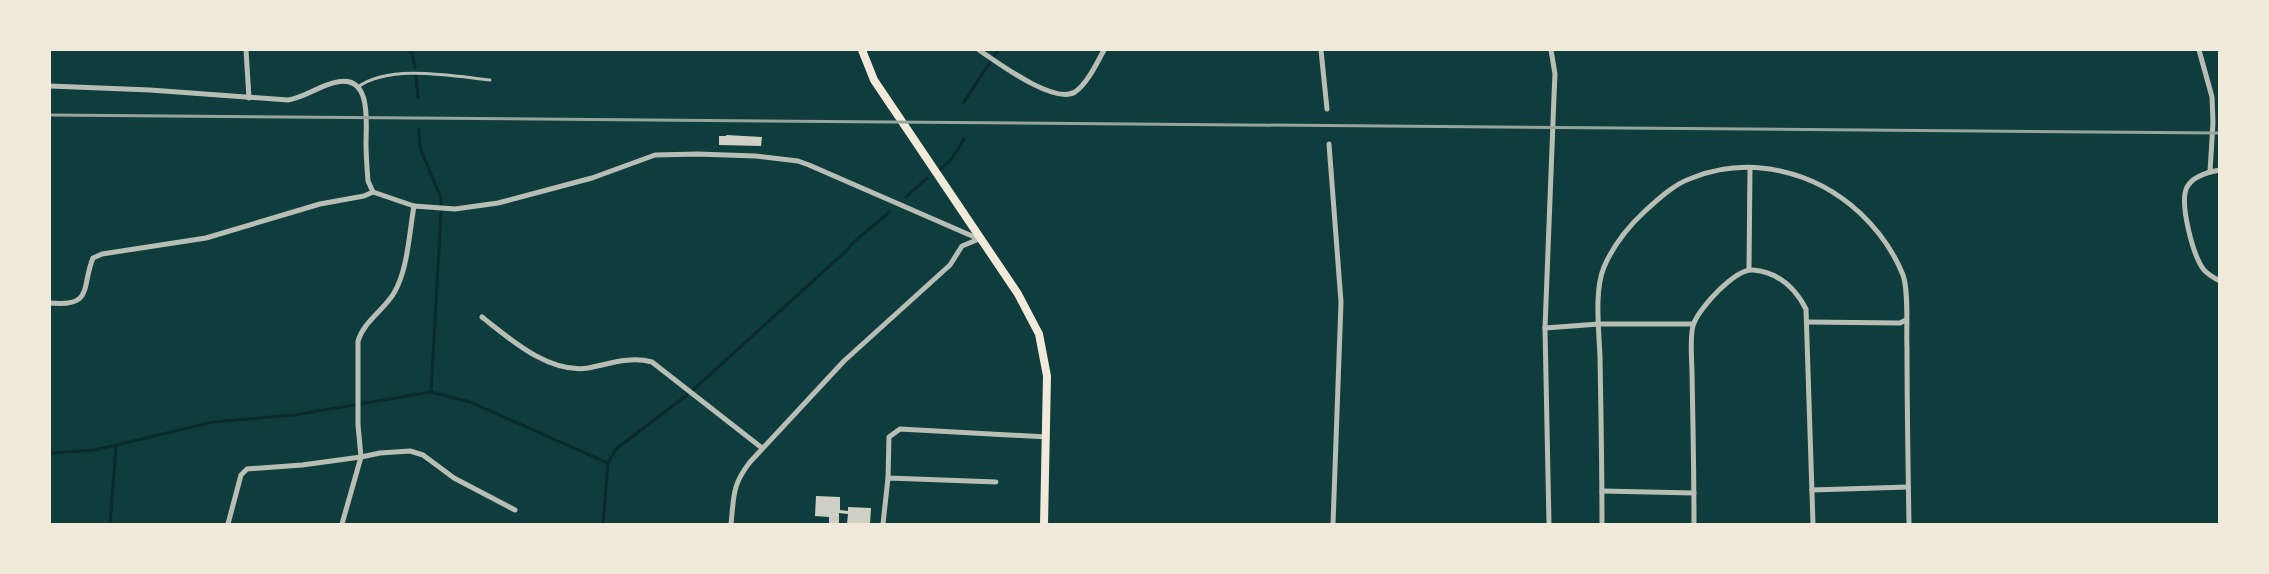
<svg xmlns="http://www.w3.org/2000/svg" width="2269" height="574" viewBox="0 0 2269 574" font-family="Lora,serif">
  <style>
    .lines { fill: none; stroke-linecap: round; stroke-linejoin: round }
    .stream { stroke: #0a2a2b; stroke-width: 3 }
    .building { fill: #cfcfc3 }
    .service { stroke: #b8beb3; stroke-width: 3 }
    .minor { stroke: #b8beb3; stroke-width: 5 }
    .secondary { stroke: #f1e9da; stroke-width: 8 }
    .rail { stroke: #97a49c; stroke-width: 3 }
  </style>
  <rect width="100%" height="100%" fill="#0f3d3e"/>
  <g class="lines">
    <g class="stream">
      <polyline points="411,50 415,67"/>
      <polyline points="416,76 418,98"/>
      <polyline points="964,102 998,50"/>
      <polyline points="419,129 420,148 441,198 441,205"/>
      <polyline points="939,170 951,160 964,139"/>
      <polyline points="906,197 927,178"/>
      <path d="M693,390L846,251C858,235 876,226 890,211"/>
      <polyline points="431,392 441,212"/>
      <polyline points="50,453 95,450 213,422 294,415 431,392 470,402 608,463 603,524"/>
      <polyline points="608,463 616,449 687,395"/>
      <polyline points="110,524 116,446"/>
    </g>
  </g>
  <g class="building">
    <polygon points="726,135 762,137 761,146 719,145 719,136 726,136"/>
    <polygon points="816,496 840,497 840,510 848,511 848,507 871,508 870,524 847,524 848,514 839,513 839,524 829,524 829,517 815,516"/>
  </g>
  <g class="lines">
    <path class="service" d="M358,87C390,64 452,76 490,80"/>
    <g class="minor">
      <polyline points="246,50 249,98"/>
      <path d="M979,50C997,62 1054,105 1075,92C1087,84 1097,63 1104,50"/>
      <polyline points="1321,50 1327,109"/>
      <polyline points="2199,50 2212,97 2213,122 2210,172"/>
      <path d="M50,86L150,90L288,100C306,97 320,85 337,82C372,75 366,122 366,143C366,156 367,168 368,181L373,192"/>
      <polyline points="1329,144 1341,302 1333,524"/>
      <path d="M2220,170C2208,172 2193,176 2187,187C2179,203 2193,256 2204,270C2208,274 2214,278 2220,281"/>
      <polyline points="1749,269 1750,168"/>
      <path d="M50,303C94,307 81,287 93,258L102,254L206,238L320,204L364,196L373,192L414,206L455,209L498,203L592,178L655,155L697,154L756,156L798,161L809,165L979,239"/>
      <path d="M482,317C510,339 549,374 588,368C609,364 630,356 652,362L762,448"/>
      <polyline points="1808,322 1900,323 1906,320"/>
      <polyline points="1545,328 1599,324 1693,324"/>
      <polyline points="888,478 889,437 900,429 1047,437"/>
      <polyline points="1812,490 1908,487"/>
      <polyline points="1602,491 1694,493"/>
      <path d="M228,524L241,475L247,469L302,465L361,457L358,425V341C364,321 384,310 394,293C408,269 409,234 414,206"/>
      <polyline points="342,524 361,457 380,453 410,451 423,455 454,478 515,510"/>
      <path d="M731,524C734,496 732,485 750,462L844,361L950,265L962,246L979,239"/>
      <polyline points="883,524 888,478 996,482"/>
      <polyline points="1549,524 1545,328 1554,96 1555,74 1551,50"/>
      <path d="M1602,524C1602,469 1601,413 1600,357C1599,330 1594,291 1604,267C1613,246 1628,227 1644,212C1658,199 1674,184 1692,178C1750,155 1815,171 1860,213C1879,231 1893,250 1903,275C1909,292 1906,329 1907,348C1907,407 1908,466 1909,524"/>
      <path d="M1694,524C1694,474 1693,424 1692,373C1692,361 1689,333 1694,323C1700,307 1736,268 1753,270C1778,272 1795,288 1806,309L1813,524"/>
    </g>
    <polyline class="secondary" points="862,50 874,80 1018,294 1039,334 1047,376 1044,524"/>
    <polyline class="rail" points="50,115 2220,133"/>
  </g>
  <rect width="2269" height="574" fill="none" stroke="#f1e9da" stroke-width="102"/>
</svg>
